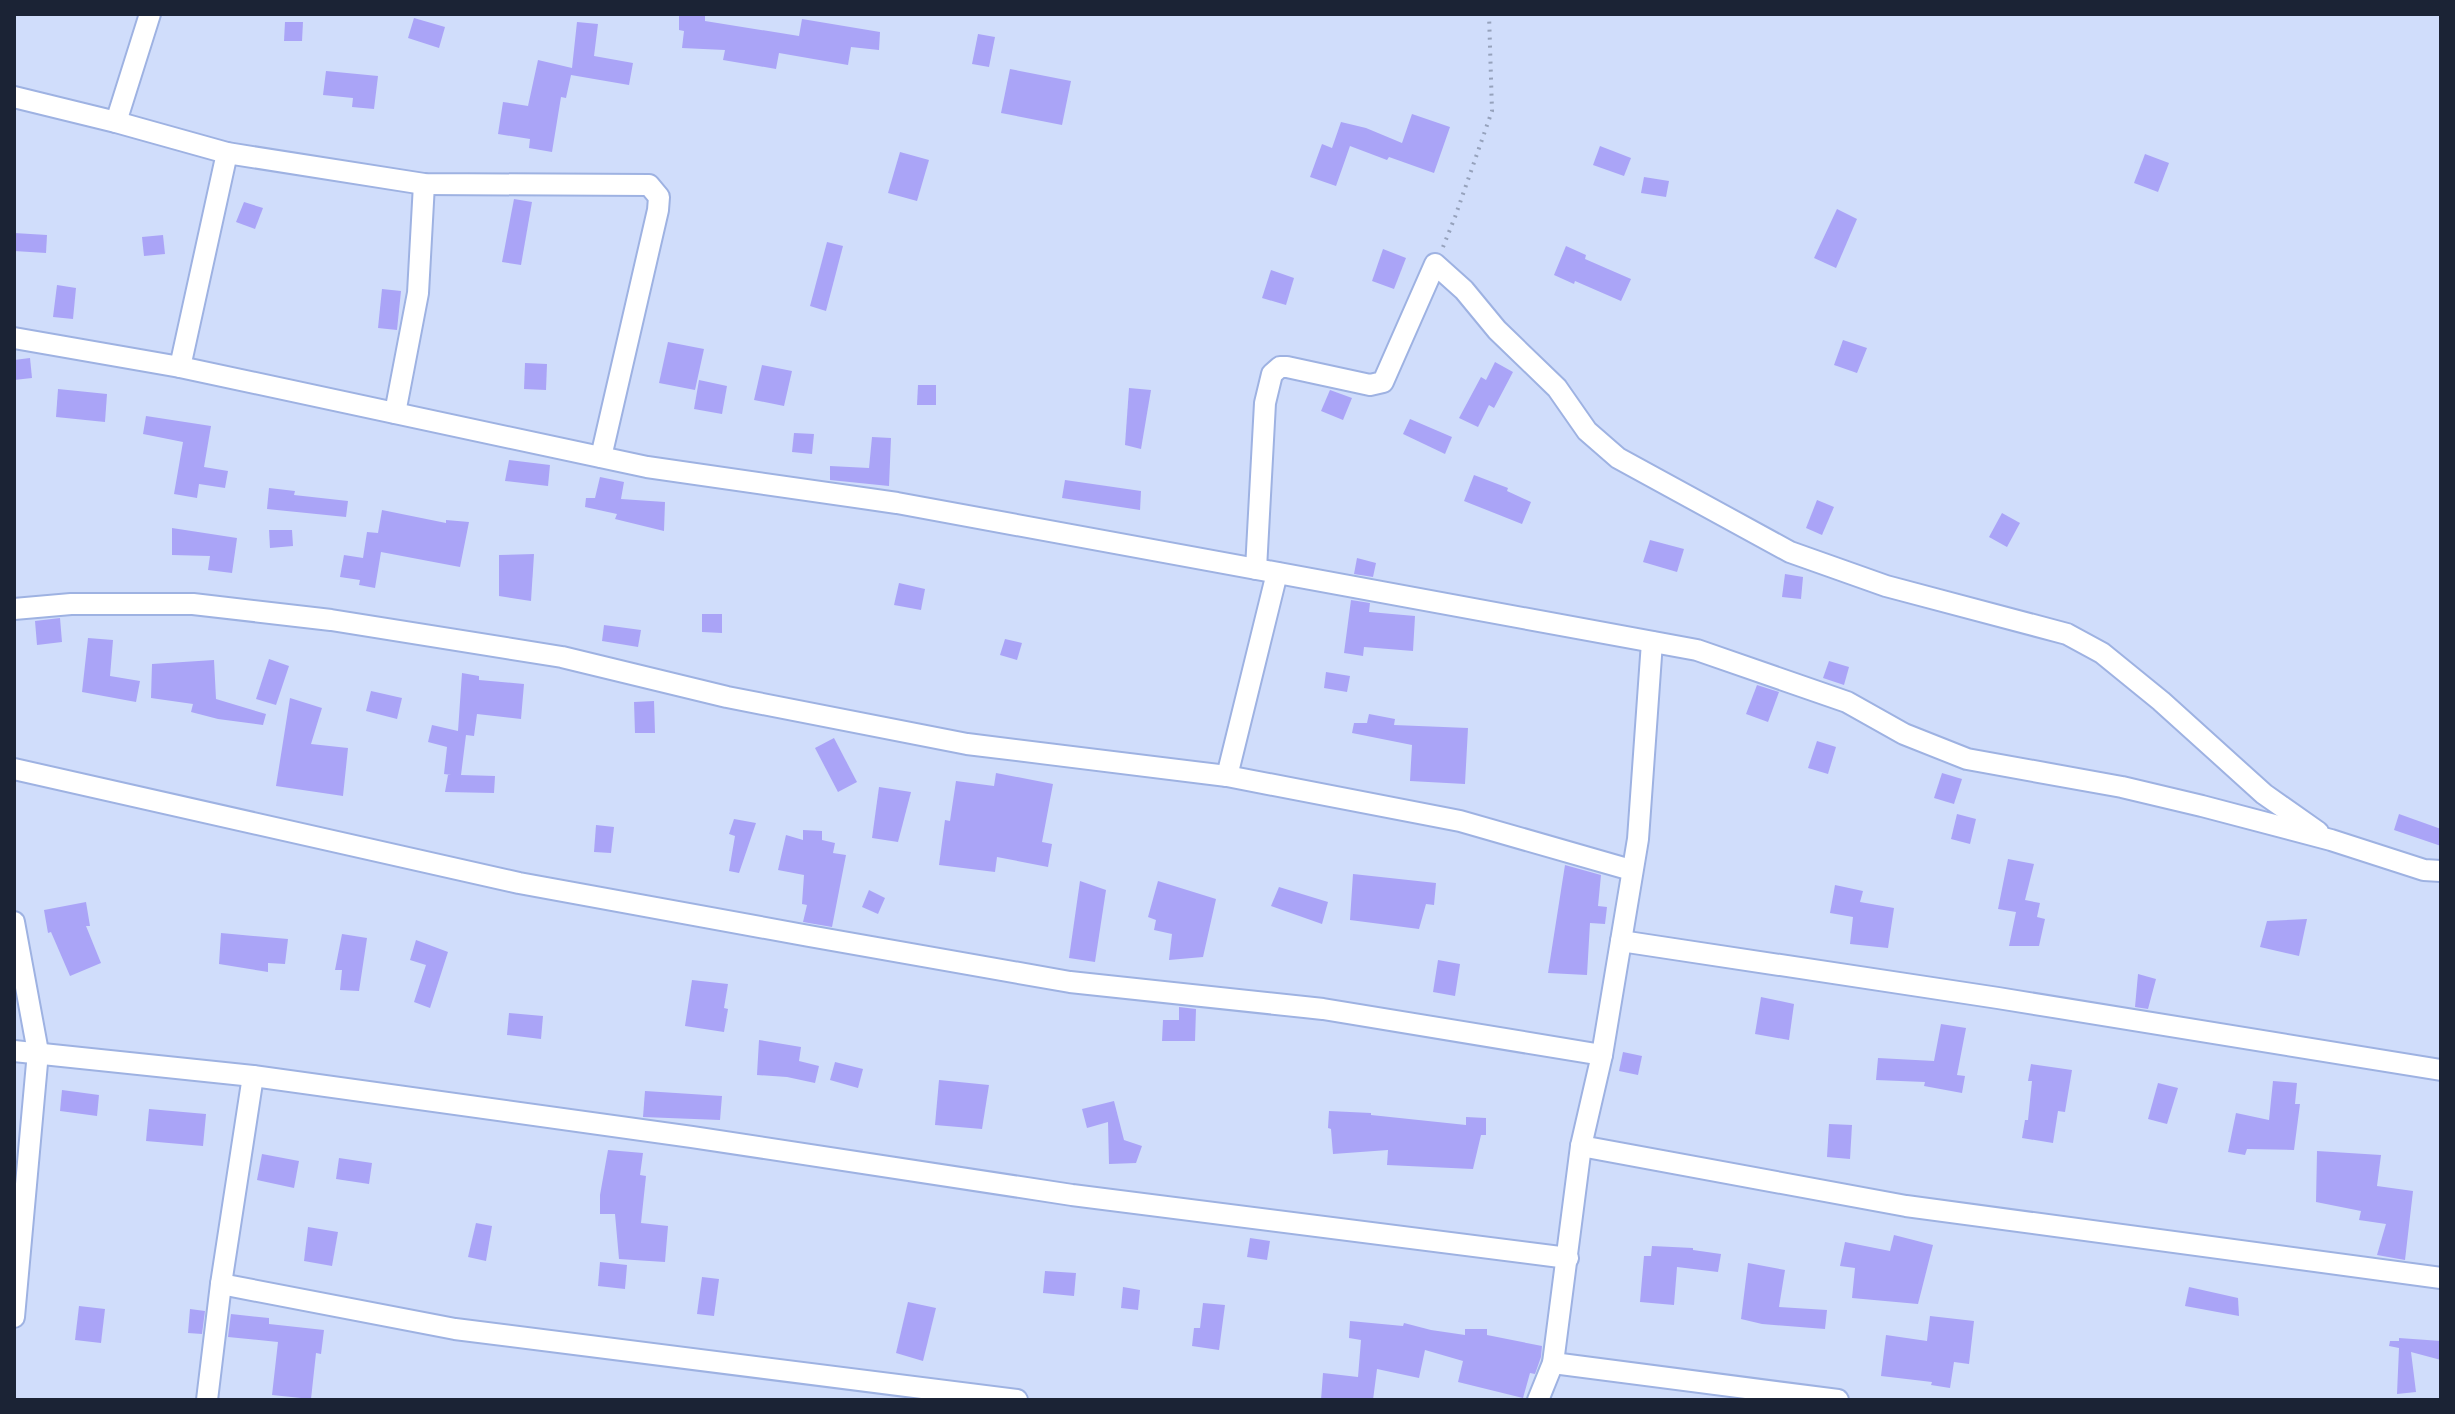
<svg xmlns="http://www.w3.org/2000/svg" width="2455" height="1414" viewBox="0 0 2455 1414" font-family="Montserrat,sans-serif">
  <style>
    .building { fill: #aaa4f7 }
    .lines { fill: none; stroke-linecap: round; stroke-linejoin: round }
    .minor-casing { stroke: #9eb2e2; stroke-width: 24 }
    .path { stroke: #96a2bc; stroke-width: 4; stroke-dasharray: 2 6; stroke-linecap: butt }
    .minor { stroke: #fff; stroke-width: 20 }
  </style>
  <rect width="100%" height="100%" fill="#d0ddfb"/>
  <g class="building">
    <polygon points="679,14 705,14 705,21 799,36 802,19 880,32 879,50 851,47 848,65 779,53 776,69 723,60 725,50 682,48 684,31 679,30"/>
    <polygon points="414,18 445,27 439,48 408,38"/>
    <polygon points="285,22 303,22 302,41 284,41"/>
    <polygon points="577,22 598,24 594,56 633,63 629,85 571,75 566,98 561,97 552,152 529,148 530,139 498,134 503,102 528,106 538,60 572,68"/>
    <polygon points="978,34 995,37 989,67 972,64"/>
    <polygon points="1010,69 1071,81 1062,125 1001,113"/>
    <polygon points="326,71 378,76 374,109 352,107 353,98 323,95"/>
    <polygon points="1412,114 1450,127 1434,173 1389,157 1387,160 1350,146 1336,186 1310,177 1322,144 1332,148 1341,122 1366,128 1402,143"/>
    <polygon points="1600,146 1631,158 1624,176 1593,165"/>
    <polygon points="900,152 929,160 917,201 888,193"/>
    <polygon points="2145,154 2169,163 2158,192 2134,183"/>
    <polygon points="1644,177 1669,181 1666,197 1641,193"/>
    <polygon points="514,199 532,202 521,265 502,262"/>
    <polygon points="244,202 263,208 255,229 236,222"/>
    <polygon points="1837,209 1857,219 1836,268 1814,258"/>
    <polygon points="14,233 47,235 46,253 14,251"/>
    <polygon points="163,235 165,254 144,256 142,237"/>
    <polygon points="827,242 843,246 826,311 810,306"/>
    <polygon points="1566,246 1586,255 1585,259 1631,279 1621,301 1575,281 1574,284 1554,275"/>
    <polygon points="1383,249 1406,258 1394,289 1372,281"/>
    <polygon points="1271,270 1294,278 1286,305 1262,298"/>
    <polygon points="57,285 76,288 73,319 53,317"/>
    <polygon points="382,289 401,291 397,330 378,328"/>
    <polygon points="1843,340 1867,348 1857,373 1834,365"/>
    <polygon points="668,342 704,349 695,390 659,383"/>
    <polygon points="30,358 32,378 14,380 14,360"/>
    <polygon points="1495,362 1513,372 1494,408 1489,405 1478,427 1459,418 1481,377 1486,380"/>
    <polygon points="525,363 547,364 546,390 524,389"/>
    <polygon points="762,365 792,371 784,406 754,400"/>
    <polygon points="699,380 727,386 722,414 694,409"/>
    <polygon points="918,385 936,385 936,405 917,405"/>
    <polygon points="1129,388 1151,390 1141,449 1125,445"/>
    <polygon points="58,389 107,394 105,422 56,417"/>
    <polygon points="1330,390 1352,398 1343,420 1321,411"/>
    <polygon points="146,416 211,426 204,467 228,471 225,488 199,484 197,498 174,494 183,442 143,434"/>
    <polygon points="1410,419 1452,437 1445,454 1403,434"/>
    <polygon points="794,433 814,434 812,454 792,452"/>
    <polygon points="872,437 891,438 889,486 830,480 830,466 869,468"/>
    <polygon points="509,460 550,465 548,486 505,481"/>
    <polygon points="1474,475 1508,488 1507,491 1531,502 1522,524 1464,501"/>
    <polygon points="600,477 624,482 621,499 665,502 664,531 615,519 617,514 585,507 586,498 595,498"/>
    <polygon points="1065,480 1141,491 1140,510 1062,498"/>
    <polygon points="269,488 295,491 294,495 348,501 346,517 267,509"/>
    <polygon points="1817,500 1834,507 1822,535 1806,528"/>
    <polygon points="382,510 446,523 446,520 469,522 460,567 381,552 375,588 359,585 360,580 340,577 344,555 363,558 367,532 378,533"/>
    <polygon points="2002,513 2020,523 2007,547 1989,537"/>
    <polygon points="172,528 237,538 232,573 208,570 210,556 172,555"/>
    <polygon points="269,530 292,530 293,546 270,548"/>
    <polygon points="1650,540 1684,549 1677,572 1643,562"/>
    <polygon points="534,554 531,601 499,596 499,555"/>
    <polygon points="1357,558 1376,563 1373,577 1354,574"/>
    <polygon points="1785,574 1803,577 1801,599 1782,597"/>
    <polygon points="899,583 925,589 921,610 894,605"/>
    <polygon points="1351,600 1370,603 1369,612 1415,616 1413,651 1364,647 1363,656 1344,653"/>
    <polygon points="702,614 722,614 722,633 702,632"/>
    <polygon points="60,618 62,642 37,645 35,621"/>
    <polygon points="604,625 641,630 638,647 602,641"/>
    <polygon points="88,638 113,640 110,676 140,681 136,702 82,692"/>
    <polygon points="1005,639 1022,643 1017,660 1000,655"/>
    <polygon points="269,659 289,666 276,705 256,699"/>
    <polygon points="214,660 216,699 266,714 263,725 218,719 191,712 193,704 151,698 152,664"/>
    <polygon points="1829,661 1849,667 1844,685 1823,678"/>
    <polygon points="1326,672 1350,676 1347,692 1324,688"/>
    <polygon points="462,673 479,676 479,680 524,684 521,719 477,714 474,736 466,735 461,775 495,776 494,793 445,792 448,775 451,775 444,774 447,747 428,742 432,725 458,731"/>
    <polygon points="1757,685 1779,692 1768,722 1746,714"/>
    <polygon points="371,691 402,698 397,719 366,711"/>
    <polygon points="290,698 322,708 311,744 348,748 343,796 276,786"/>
    <polygon points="654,701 655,733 635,733 634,702"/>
    <polygon points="1369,714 1395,719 1394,725 1468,728 1465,784 1410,781 1412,745 1352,733 1354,723 1367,723"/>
    <polygon points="834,738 857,782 838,792 815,748"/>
    <polygon points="1817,741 1836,747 1828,774 1808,768"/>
    <polygon points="996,773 1053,784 1042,842 1052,844 1048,867 997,857 995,872 939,865 945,820 950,821 956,781 994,786"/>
    <polygon points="1942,773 1962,779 1954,804 1934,798"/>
    <polygon points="879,787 911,792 898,842 872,838"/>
    <polygon points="1957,814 1976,819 1970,844 1951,839"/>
    <polygon points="2399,814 2441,829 2441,846 2394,830"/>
    <polygon points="734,819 756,823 739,873 729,871 735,836 729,834"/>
    <polygon points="596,825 614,827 611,853 594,852"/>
    <polygon points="803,830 822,831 822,840 835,843 833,853 846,855 832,927 803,922 807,905 802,904 804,875 778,870 786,835 803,840"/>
    <polygon points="2008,859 2034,864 2025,900 2040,903 2037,917 2045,919 2039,946 2009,946 2016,912 1998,909"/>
    <polygon points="1565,865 1601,875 1598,906 1607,907 1605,924 1590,923 1587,975 1548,973"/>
    <polygon points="1353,874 1436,883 1434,905 1426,904 1419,929 1350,920"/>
    <polygon points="1080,881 1106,890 1095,962 1069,958"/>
    <polygon points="1158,881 1216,899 1203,957 1169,960 1172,934 1154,930 1156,920 1148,917"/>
    <polygon points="1835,885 1863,891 1860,902 1894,908 1888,948 1850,944 1853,917 1830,913"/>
    <polygon points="1279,887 1328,902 1322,924 1271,906"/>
    <polygon points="869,890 885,898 878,914 862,907"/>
    <polygon points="86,902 90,926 86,926 101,963 70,976 51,932 48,933 44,910"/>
    <polygon points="2307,919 2299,956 2260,947 2267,921"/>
    <polygon points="221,933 288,939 285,964 268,963 268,972 219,964"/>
    <polygon points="342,934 367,938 359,991 340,990 342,970 335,970"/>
    <polygon points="416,940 448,952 430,1008 414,1002 426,965 410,960"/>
    <polygon points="1438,960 1460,964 1455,996 1433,992"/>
    <polygon points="2138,974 2156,979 2148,1009 2135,1007"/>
    <polygon points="692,980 728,984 724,1008 728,1009 724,1032 685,1026"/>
    <polygon points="1761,997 1794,1004 1789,1040 1755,1034"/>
    <polygon points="1179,1007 1196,1009 1195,1041 1162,1041 1163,1020 1179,1020"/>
    <polygon points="509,1013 543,1016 541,1039 507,1035"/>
    <polygon points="1941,1024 1966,1028 1957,1075 1965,1076 1962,1093 1924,1086 1925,1082 1876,1080 1878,1058 1934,1061"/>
    <polygon points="759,1040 801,1047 799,1061 819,1066 815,1083 787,1077 757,1075"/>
    <polygon points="1623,1052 1642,1056 1638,1075 1619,1071"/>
    <polygon points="835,1062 863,1069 858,1088 830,1080"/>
    <polygon points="2031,1064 2072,1070 2065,1112 2058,1111 2053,1143 2022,1138 2025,1120 2028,1120 2032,1081 2028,1081"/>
    <polygon points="939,1080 989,1085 982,1129 935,1125"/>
    <polygon points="2273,1081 2297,1083 2295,1104 2300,1104 2294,1150 2247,1149 2245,1155 2228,1152 2236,1113 2269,1120"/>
    <polygon points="2158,1083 2178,1088 2167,1124 2148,1119"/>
    <polygon points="62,1090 99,1095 97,1116 60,1111"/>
    <polygon points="645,1091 722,1096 720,1120 643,1117"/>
    <polygon points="1114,1101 1124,1140 1142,1146 1136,1163 1109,1164 1108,1122 1087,1128 1082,1109"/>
    <polygon points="149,1109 206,1114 203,1146 146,1141"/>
    <polygon points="1329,1111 1371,1113 1371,1115 1466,1125 1466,1117 1486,1118 1486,1135 1481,1135 1473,1169 1387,1165 1388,1150 1333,1154 1331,1129 1328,1128"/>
    <polygon points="1829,1124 1852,1125 1850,1159 1827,1157"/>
    <polygon points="608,1150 643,1153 640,1175 646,1176 641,1223 668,1226 665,1262 619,1259 615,1214 600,1214 600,1195"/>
    <polygon points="2317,1151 2381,1155 2377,1186 2413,1191 2405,1260 2377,1255 2386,1224 2359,1220 2361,1211 2316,1202"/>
    <polygon points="262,1154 299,1161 294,1188 257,1180"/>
    <polygon points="339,1158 372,1163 369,1184 336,1179"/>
    <polygon points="476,1223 492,1226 486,1261 468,1257"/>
    <polygon points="308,1227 338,1232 332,1266 304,1261"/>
    <polygon points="1894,1235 1933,1245 1918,1304 1852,1298 1855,1268 1840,1266 1845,1242 1890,1251"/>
    <polygon points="1250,1238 1270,1241 1267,1260 1247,1257"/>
    <polygon points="1652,1246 1693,1248 1693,1250 1721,1254 1718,1272 1677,1267 1674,1305 1640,1302 1644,1256 1651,1256"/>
    <polygon points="600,1262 627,1265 625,1289 598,1286"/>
    <polygon points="1748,1263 1785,1270 1779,1307 1827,1310 1825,1329 1762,1324 1741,1319"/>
    <polygon points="1045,1271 1076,1273 1074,1296 1043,1293"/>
    <polygon points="702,1277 719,1279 714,1316 697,1314"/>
    <polygon points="1123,1287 1140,1290 1138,1310 1121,1308"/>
    <polygon points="2189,1287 2238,1298 2239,1316 2185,1306"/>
    <polygon points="908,1302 936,1308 923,1361 896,1353"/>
    <polygon points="1203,1303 1225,1305 1219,1350 1192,1346 1194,1328 1200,1328"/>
    <polygon points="79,1306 105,1309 101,1343 75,1340"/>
    <polygon points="190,1309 205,1311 202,1334 188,1333"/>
    <polygon points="231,1314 269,1318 269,1324 324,1330 321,1354 316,1353 311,1399 272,1395 278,1342 228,1337"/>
    <polygon points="1930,1316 1974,1321 1969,1364 1954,1362 1950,1388 1931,1385 1932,1382 1881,1376 1886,1335 1927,1341"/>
    <polygon points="1350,1321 1403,1326 1404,1323 1431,1330 1465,1335 1465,1329 1487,1329 1487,1335 1542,1346 1541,1357 1535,1374 1530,1373 1523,1398 1458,1382 1463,1361 1425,1350 1419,1378 1377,1369 1373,1400 1321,1400 1323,1373 1358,1377 1361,1340 1349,1338"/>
    <polygon points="2399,1338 2441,1341 2441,1360 2411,1352 2416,1392 2397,1394 2399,1348 2389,1346 2390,1341 2399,1341"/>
  </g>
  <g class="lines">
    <g class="minor-casing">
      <g id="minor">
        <polyline points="14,97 116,122 227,153 424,184 649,185 659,197 658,210 601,457"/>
        <polyline points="116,122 150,14"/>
        <polyline points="14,338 180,367 647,467 897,503 1697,650 1847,702 1904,734 1967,759 2122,787 2202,806 2331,840 2424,870 2441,871"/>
        <polyline points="180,367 227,153"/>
        <polyline points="395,413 418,293 424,184"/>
        <polyline points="1256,569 1265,403 1272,374 1280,367 1287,367 1370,385 1383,382 1435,264 1464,290 1497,330 1557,388 1587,431 1618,458 1790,552 1886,586 2067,634 2102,653 2161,701 2264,794 2318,832"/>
        <polyline points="14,609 71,604 193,604 331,620 562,657 727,697 967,744 1227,776 1460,821 1631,870"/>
        <polyline points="14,769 519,883 809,936 1070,982 1323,1009 1602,1055"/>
        <polyline points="1227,776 1277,573"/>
        <polyline points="14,922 38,1052 14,1317"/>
        <polyline points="1621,941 1998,998 2441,1070"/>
        <polyline points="14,1051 253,1076 692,1137 1072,1195 1568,1258"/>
        <polyline points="1581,1146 1906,1206 2441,1278"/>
        <polyline points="221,1284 455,1329 1017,1400"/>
        <polyline points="1553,1363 1838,1400"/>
        <polyline points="207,1400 221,1284 253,1076"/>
        <polyline points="1538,1400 1553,1363 1581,1146 1602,1055 1638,839 1652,642"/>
      </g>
    </g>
    <polyline class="path" points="1443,247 1455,217 1492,111 1489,14"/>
    <use href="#minor" class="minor"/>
  </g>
  <rect width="2455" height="1414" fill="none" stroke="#1b2335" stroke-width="32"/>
</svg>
